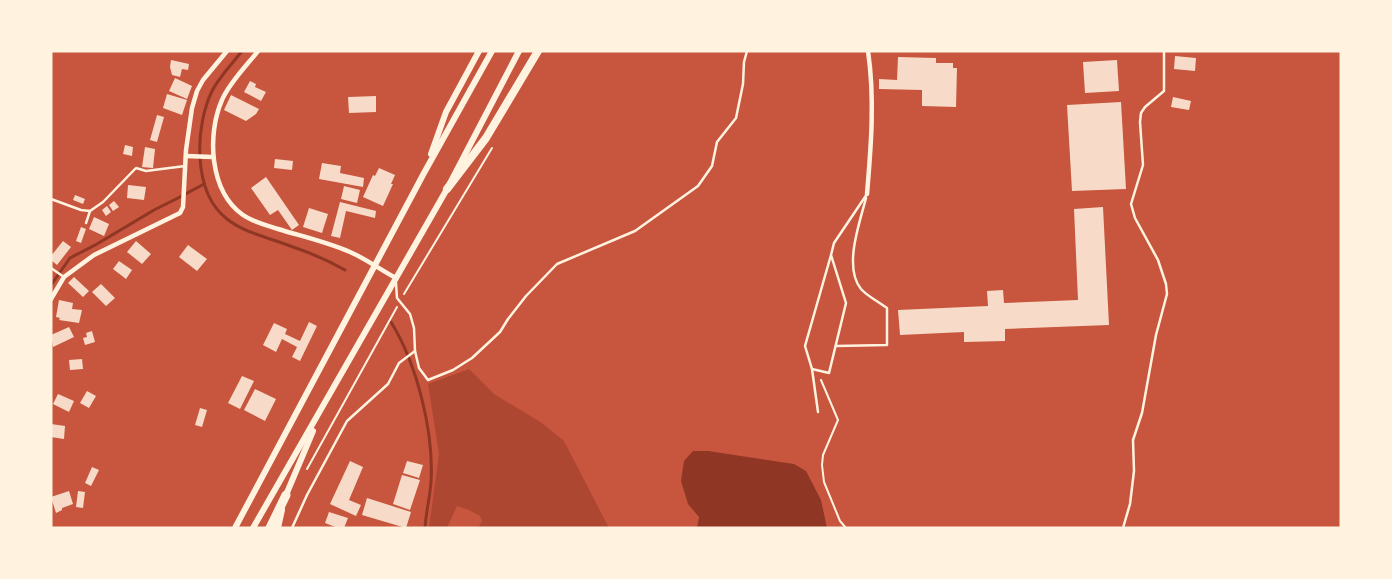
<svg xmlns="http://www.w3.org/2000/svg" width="1392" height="579" viewBox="0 0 1392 579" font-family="'Asap Condensed',sans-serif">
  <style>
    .green { fill: #ae4732 }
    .water { fill: #8f3625 }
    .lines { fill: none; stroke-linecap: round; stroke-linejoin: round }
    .stream { stroke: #8f3625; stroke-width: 3 }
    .building { fill: #f7dbc8 }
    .path { stroke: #fff3e0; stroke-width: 2 }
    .service { stroke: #fff3e0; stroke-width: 2.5 }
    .minor { stroke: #fff3e0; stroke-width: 4.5 }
    .secondary { stroke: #fff3e0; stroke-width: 6 }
    .primary { stroke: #fff3e0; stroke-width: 8 }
    .trunk { stroke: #fff3e0; stroke-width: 8 }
    .motorway { stroke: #fff3e0; stroke-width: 9 }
  </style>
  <rect width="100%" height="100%" fill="#c8553d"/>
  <polygon class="green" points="469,369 494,394 542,423 564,441 609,528 478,528 482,521 480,516 469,510 457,506 447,528 429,528 439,454 428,384"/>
  <polygon class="water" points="693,451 708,451 794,464 806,471 821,500 827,528 697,528 699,517 688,504 681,481 684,461"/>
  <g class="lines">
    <g class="stream">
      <path d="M242,51C232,64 219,77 212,91C195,126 192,192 227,219C246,234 271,238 293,247C311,253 329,261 345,270"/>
      <polyline points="51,285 70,258 97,244 154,210 178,198 204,184"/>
      <path d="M391,322C417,364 434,432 431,482C430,497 426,512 425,528"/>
    </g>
  </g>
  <g class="building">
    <polygon points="1175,56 1196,58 1195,71 1174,69"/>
    <polygon points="898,57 936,58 936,63 953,63 953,68 957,68 956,107 922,106 922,90 879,89 879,79 897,80"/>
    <polygon points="171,60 189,64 188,70 182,69 180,77 172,75 170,67"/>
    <polygon points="1117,60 1119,91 1085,93 1083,62"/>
    <polygon points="175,78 192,86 187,99 169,91"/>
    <polygon points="250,81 256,84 255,87 266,92 261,101 244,92"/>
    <polygon points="167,94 187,100 182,115 163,108"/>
    <polygon points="231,95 259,109 256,114 246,121 224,110"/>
    <polygon points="376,96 376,112 349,113 348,97"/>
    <polygon points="1173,97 1191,101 1189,110 1171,107"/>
    <polygon points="1121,102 1126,189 1072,191 1067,105"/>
    <polygon points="157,115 164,117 157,142 150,140"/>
    <polygon points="125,145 133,147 132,156 123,154"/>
    <polygon points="145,147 155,149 153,168 142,167"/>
    <polygon points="275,159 293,161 292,170 274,168"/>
    <polygon points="322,163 341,166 340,173 364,178 363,187 319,179"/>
    <polygon points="379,168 395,175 391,184 393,184 383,206 363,197 373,175 375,176"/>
    <polygon points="266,177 299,225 292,230 278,210 270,215 251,188"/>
    <polygon points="128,185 146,187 144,200 127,198"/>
    <polygon points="344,186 360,190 357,203 341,199"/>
    <polygon points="75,195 85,199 83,204 73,200"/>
    <polygon points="114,201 119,207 113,211 109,205"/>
    <polygon points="340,202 376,211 375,218 346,211 340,238 331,236"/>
    <polygon points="107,206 111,212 106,216 102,210"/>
    <polygon points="1103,207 1109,325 1005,329 1005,341 964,342 964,332 900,335 898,310 988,306 987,291 1003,290 1004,303 1078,300 1074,209"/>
    <polygon points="309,208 328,214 322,233 303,227"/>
    <polygon points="94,217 109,224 104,236 89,229"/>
    <polygon points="81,227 86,229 81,243 76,241"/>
    <polygon points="63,241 71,247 57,265 51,260 51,256"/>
    <polygon points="136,241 151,254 142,264 127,252"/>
    <polygon points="188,245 207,259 197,271 179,257"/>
    <polygon points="119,261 132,270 126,279 113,269"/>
    <polygon points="74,277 89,291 83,297 68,283"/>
    <polygon points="101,284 115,298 106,306 92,292"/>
    <polygon points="59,300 73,303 72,309 82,310 79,323 59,320 60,318 56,317"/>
    <polygon points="309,322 317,326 300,361 292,357 297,347 282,339 276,352 263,345 274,323 287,329 285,334 300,341"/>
    <polygon points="69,327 74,337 53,347 51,335"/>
    <polygon points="92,331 95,342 85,345 83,338 87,337 86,333"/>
    <polygon points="82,359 83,369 70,370 69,360"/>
    <polygon points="242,376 254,381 240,409 228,403"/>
    <polygon points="255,389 276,399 265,421 244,410"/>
    <polygon points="87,391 96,396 89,408 80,403"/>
    <polygon points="58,394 74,401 69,412 53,404"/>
    <polygon points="200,408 207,410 202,427 195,425"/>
    <polygon points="51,424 65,426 64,439 51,437"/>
    <polygon points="350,461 363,467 349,500 361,505 356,516 330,504"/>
    <polygon points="407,461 423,465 419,478 403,473"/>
    <polygon points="92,467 99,470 91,486 85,483"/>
    <polygon points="402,475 420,480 410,510 393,504"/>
    <polygon points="69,491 73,504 62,508 62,510 56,513 51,497"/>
    <polygon points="78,491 85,492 83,508 76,507"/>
    <polygon points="367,498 411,512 406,528 362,515"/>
    <polygon points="329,512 348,518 344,528 338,528 325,523"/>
  </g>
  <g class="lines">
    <g class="path">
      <polyline points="404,294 492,148"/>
      <polyline points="821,380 838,420 823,455 822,465 824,482 840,521 846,528"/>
      <polyline points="307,469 397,307"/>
    </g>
    <g class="service">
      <polyline points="51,199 81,210 90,211 103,202 136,168 146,171 185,166"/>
      <polyline points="86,223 90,211"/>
      <polyline points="831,255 846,303 829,373 812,369 805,346 831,255 834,243 867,194"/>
      <polyline points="51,268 64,277"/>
      <path d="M836,346L887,345V308C879,302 867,296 861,289C843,267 860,222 866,198"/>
      <polyline points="415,351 419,368 428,380 453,370 472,358 500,332 508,319 526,296 557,264 635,231 698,186 712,166 717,142 736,118 743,84 744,62 747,51"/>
      <polyline points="812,369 818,412"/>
      <polyline points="292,528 307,495 347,421 388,384 399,363 415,351 414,328 410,314 397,298 396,283"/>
      <polyline points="1123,528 1130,504 1134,471 1133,440 1142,413 1156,335 1167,294 1166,284 1158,260 1135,218 1131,204 1143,165 1140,122 1141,113 1145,107 1164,91 1164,51"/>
    </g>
    <g class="minor">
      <path d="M258,51C247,65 229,83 222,100C207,134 209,191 243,215C253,222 265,225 278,229C301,236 327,242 350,252C366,259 381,270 396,278"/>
      <polyline points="186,156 213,157"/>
      <path d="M867,194C871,147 875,98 868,51"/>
      <polyline points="51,299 64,277 94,255 180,213 183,207 186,150 192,108 197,91 203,80 227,51"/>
    </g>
    <g class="secondary">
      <polyline points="431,154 446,112 479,51"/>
      <polyline points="286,495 313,431"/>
      <polyline points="235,528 424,173 492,51"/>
      <polyline points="253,528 447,189 519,51"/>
    </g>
    <polyline class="primary" points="447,189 486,138 538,51"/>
    <polyline class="trunk" points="277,528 281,510"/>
    <polyline class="motorway" points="270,528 286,495"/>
  </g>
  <rect width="1392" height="579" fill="none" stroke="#fff3e0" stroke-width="105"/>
</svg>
